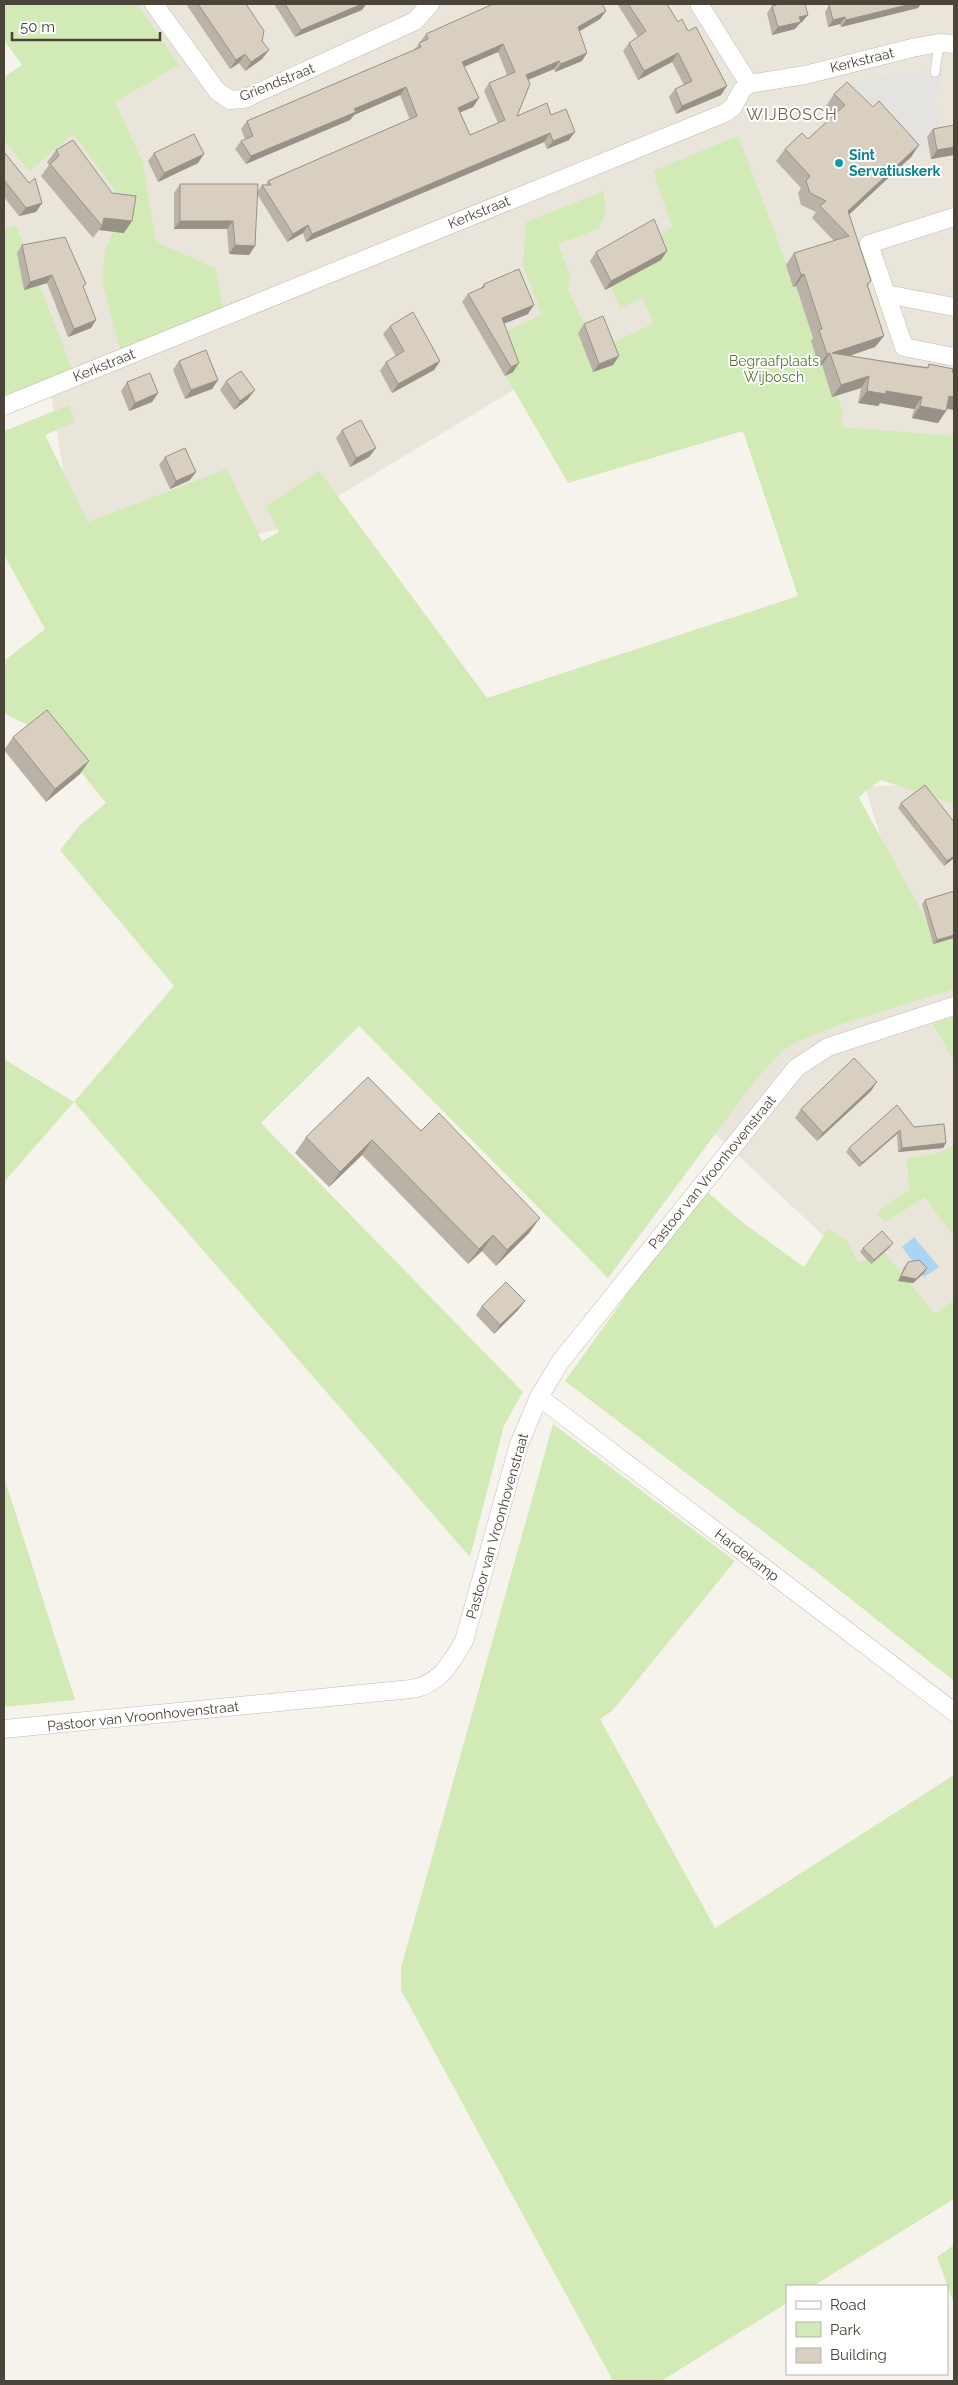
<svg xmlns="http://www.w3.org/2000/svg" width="958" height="2385" viewBox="0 0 958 2385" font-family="Raleway,sans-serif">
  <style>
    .residential { fill: #eae5da }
    .green { fill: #d2eab5 }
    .parking { fill: #e5e3e0 }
    .water { fill: #a9d4f2 }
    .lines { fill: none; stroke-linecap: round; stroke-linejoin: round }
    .service-casing { stroke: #c2bbae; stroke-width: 10 }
    .minor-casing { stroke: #c2bbae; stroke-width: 19 }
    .service { stroke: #fff; stroke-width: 9 }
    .minor { stroke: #fff; stroke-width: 18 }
    .wall { fill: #bab2a6; fill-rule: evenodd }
    .shaded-wall { fill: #979187 }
    .building { fill: #d8cfc1; stroke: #979187; fill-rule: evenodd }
    .culture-dot { fill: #0f9aa8; stroke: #fff; stroke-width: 2 }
    .labels { text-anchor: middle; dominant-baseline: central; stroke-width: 4; stroke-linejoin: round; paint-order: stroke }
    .street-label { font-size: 14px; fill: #4b4439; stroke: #fff }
    .culture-label { font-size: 14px; font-weight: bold; fill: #0d838f; stroke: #fff; text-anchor: start }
    .park-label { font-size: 14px; fill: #4a7f2a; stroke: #fff }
    .quarter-label { font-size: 16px; letter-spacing: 1px; fill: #6e6250; stroke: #fff }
  </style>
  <rect width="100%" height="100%" fill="#f6f3ec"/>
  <g class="residential">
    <polygon points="120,4 954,4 954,465 872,458 517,388 285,528 79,571 41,330 4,247 4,128"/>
    <polygon points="954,785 954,1313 930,1336 709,1128 770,1050 927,992 865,786"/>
  </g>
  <g class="green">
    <polygon points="4,4 137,4 179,65 115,102 143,163 156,242 215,268 224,311 121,352 102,282 105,251 125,203 73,134 29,171 4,140 4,77 22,65 4,40"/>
    <polygon points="738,136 843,412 841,427 954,436 954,804 881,780 865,791 859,798 921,910 933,941 954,934 954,989 841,1024 801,1040 783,1050 757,1078 608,1278 359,1026 261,1123 523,1392 504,1426 470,1557 74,1102 4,1182 4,1059 74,1102 174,986 60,850 81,824 106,803 38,719 29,726 4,713 4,661 45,629 4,555 4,431 69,405 75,422 45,435 88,522 227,469 262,541 279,532 266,506 319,471 487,698 798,596 743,431 568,483 485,340 542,315 523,265 526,222 604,191 605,215 598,229 558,244 570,275 568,290 597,351 654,323 643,298 620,308 611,287 663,254 655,240 672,226 653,171"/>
    <polygon points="16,225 73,371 4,399 4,229"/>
    <polygon points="954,1017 954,1061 933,1024"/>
    <polygon points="954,1145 954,1237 925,1197 885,1222 876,1213 909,1190 907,1159 941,1152"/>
    <polygon points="703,1188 742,1222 804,1267 828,1229 847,1240 858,1263 884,1252 935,1314 954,1300 954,1681 823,1577 565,1381"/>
    <polygon points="553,1424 735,1561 612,1711 600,1719 715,1928 954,1775 954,2199 813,2286 787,2286 787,2303 661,2381 613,2381 401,1990 401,1968"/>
    <polygon points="4,1477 75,1700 4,1707"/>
    <polygon points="954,2245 954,2304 937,2257"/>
  </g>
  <polygon class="parking" points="922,71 945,74 937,90 936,102 940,132 925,135 927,149 920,150 870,113 844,85 888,75"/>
  <polygon class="water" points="914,1237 939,1267 924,1277 902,1247"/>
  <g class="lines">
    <g class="service-casing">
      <polyline id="service" points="935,72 939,43"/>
    </g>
    <g class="minor-casing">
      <g id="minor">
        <polyline points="154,4 217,91 230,100 244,99 415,21 430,4"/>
        <polyline points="699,4 749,84"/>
        <polyline points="954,217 869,244 904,347 954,357"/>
        <polyline points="886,294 954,307"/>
        <polyline points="4,406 725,113 733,107 742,90 749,84 805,75 912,48 939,43 954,44"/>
        <polyline points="539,1397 954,1712"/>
        <path d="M4,1729L411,1689C439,1685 451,1663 464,1641L519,1444L539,1397L560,1362L796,1068L828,1047L954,1006"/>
      </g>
    </g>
    <use href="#service" class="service"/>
    <use href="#minor" class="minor"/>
  </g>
  <g class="wall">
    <polygon points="186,4 246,4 262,41 269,50 262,59 245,71 239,63 230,69"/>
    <polygon points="274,4 366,4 362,10 295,37"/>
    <polygon points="618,4 667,4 721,95 676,114 669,97 675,89 684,85 672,62 638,80 623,51 629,43 638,37 618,5"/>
    <polygon points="829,5 918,8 841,27 840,24 828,27 825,12"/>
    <polygon points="772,6 808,15 802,22 800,23 795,29 772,35 767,13"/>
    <path d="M606,11L600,19L580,31L582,61L555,72L554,69L528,80L517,116L551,115L569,140L547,149L544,142L306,242L303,233L287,242L257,194L255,246L249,255L229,254L227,229H174V193L180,184L257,192L262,185H266L268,181L410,120L400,95L354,115L350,120L246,164L235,149L241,141L245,139L241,129L247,121L414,50L426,34ZM498,52L507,75L489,83L484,91L498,123L470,135L460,112L473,107L479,98L464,66Z"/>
    <polygon points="834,94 873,107 919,145 911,157 849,214 871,281 868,286 884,336 875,347 850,356 927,367 929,364 954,373 954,410 947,409 938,423 912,418 914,409 880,403 878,406 858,403 861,388 832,397 822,365 819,366 811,341 813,338 796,286 793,287 786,265 794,253 834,241 812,218 816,212 801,205 798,193 801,188 776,161 785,149 808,139 834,115 826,106"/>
    <polygon points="954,125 954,155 931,159 927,137 933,129"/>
    <polygon points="56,150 124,233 99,230 93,238 41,176 49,165 47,162"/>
    <polygon points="4,152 42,203 36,212 19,216 4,197"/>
    <polygon points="154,153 198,163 158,182 148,161"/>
    <polygon points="22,245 84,288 91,328 68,337 47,283 24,290 17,253"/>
    <polygon points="667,251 661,260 605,290 590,261 596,252"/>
    <polygon points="484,284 528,314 504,323 513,372 505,376 462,302 468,294 480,289"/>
    <polygon points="584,324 613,365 593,372 578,333"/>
    <polygon points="390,326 440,361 434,370 392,393 380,371 386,362 396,356 383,334"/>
    <polygon points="179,361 218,380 212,389 185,399 173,370"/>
    <polygon points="226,381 248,399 234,410 220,390"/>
    <polygon points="127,382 158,393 152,402 129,411 121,391"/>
    <polygon points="342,430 376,448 369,457 350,467 336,438"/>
    <polygon points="165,457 190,480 170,489 159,465"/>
    <polygon points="13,737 80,774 46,802 4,750"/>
    <polygon points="901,803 954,858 944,866 898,808"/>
    <polygon points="954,891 954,938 933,944 922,904 925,900"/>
    <polygon points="871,1091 817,1141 795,1118 801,1109"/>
    <polygon points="897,1105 914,1127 946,1143 943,1148 898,1152 897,1134 859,1167 846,1152 849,1148"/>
    <polygon points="421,1131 529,1233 496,1266 482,1251 468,1264 362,1155 329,1187 295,1153 306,1137"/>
    <polygon points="890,1247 871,1264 860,1252 863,1248"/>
    <polygon points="908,1262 924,1273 913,1283 898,1281 904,1267"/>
    <polygon points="525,1301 518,1310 494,1334 476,1315 482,1306"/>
  </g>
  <g class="shaded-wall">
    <polygon points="362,4 366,4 362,10 295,37 301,30"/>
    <polygon points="911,4 921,4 918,8 841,27 846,20"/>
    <polygon points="606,11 600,19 573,35 578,27"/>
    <polygon points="808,15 802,22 800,23 795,29 772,35 778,27 799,17"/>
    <polygon points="845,17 840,24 828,27 833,20"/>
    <polygon points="503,44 498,52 457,70 462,62"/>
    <polygon points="269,50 262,59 245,71 251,62"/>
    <polygon points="587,53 582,61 555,72 561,64"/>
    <polygon points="678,53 672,62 638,80 644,71"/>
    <polygon points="245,54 239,63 230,69 236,60"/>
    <polygon points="559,61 554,69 520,83 526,75"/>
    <polygon points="727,86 721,95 676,114 682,106"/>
    <polygon points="406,87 400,95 354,115 350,120 246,164 251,156 354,109"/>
    <polygon points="479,98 473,107 452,116 458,108"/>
    <polygon points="575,132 569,140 547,149 553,141"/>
    <polygon points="550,133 544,142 306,242 312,234"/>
    <polygon points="919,145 911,157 840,223 848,211"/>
    <polygon points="954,147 954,155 931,159 937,150"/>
    <polygon points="204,154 198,163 158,182 164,173"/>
    <polygon points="42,203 36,212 19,216 26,208"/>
    <polygon points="104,218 132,221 124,233 99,230 102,226"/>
    <polygon points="180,221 233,221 227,229 174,229"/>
    <polygon points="308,225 303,233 287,242 293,234"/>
    <polygon points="235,245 255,246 249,255 229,254"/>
    <polygon points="667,251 661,260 605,290 611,281"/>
    <polygon points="804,274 796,286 793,287 801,275"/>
    <polygon points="52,275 47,283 24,290 30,282"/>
    <polygon points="534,305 528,314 496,327 502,318"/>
    <polygon points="96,320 91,328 68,337 74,329"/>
    <polygon points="884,336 875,347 833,361 832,353"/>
    <polygon points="830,353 822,365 819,366 827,354"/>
    <polygon points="619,356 613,365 593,372 599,364"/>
    <polygon points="440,361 434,370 392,393 398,384"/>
    <polygon points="519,363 513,372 505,376 511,367"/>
    <polygon points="869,376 861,388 832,397 841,385"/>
    <polygon points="218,380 212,389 185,399 191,390"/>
    <polygon points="255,390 248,399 234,410 240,401"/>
    <polygon points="867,391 886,391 922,397 914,409 880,403 878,406 858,403"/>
    <polygon points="158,393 152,402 129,411 135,403"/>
    <polygon points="949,396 954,397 954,410 941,407"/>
    <polygon points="920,406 946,411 938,423 912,418"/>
    <polygon points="376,448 369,457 350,467 356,458"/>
    <polygon points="196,472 190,480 170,489 176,481"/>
    <polygon points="89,761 80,774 46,802 55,789"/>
    <polygon points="954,856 954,858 944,866 947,861"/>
    <polygon points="954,935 954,938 933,944 937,940"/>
    <polygon points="877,1082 871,1091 817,1141 823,1133"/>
    <polygon points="900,1130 897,1134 859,1167 862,1163"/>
    <polygon points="372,1140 362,1155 329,1187 340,1172"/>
    <polygon points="946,1143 943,1148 898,1152 902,1148"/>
    <polygon points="540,1218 529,1233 496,1266 507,1250"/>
    <polygon points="493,1235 482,1251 468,1264 479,1249"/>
    <polygon points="893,1243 890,1247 871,1264 874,1260"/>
    <polygon points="927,1268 924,1273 913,1283 898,1281 901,1276"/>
    <polygon points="525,1301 518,1310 494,1334 500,1325"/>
  </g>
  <g class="building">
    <polygon points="198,4 246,4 264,31 262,41 269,50 251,62 245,54 236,60"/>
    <polygon points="285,4 362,4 301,30"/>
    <path d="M493,4H602L606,11L578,27L587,53L561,64L559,61L526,75L530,84L517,116L547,103L551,115L566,109L575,132L553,141L550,133L312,234L308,225L293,234L262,185H271L268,181L417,116L406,87L354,109L356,112L251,156L241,141L253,136L247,121L421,47L419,43L428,39L426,34ZM503,44L515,72L489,83L505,120L470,135L458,108L479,98L462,62Z"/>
    <polygon points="628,4 667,4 678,22 682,19 688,31 696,27 727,86 682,106 675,89 692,81 678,53 644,71 629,43 646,31"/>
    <polygon points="780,4 805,4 808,15 799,17 801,22 778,27 772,6"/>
    <polygon points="833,4 911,4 846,20 845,17 833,20 829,5"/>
    <polygon points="847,82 873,107 879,101 919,145 848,211 871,281 867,284 884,336 832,353 912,366 928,368 929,364 953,369 952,372 954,373 954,397 949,396 946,411 920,406 922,397 886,391 886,394 867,391 869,376 841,385 830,353 827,354 819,330 822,329 804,274 801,275 794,253 849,236 820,206 826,201 810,193 806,181 810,176 785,149 802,133 808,139 845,105 834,94"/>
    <polygon points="954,125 954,147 937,150 933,129"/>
    <polygon points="194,134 204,154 164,173 154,153"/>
    <polygon points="73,140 112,193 136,196 132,221 104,218 102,226 50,164 59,156 56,150"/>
    <polygon points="4,152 29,183 35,178 42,203 26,208 4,180"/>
    <polygon points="180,184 258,184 255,246 235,245 233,221 180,221"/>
    <polygon points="654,219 667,251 611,281 596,252"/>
    <polygon points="65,237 86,284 83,286 96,320 74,329 52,275 30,282 22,245"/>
    <polygon points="519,269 534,305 502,318 519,363 511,367 468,294 484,287 484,284"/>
    <polygon points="413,312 440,361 398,384 386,362 404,351 390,326"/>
    <polygon points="603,316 619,356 599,364 584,324"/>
    <polygon points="206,350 218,380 191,390 179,361"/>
    <polygon points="241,371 255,390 240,401 226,381"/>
    <polygon points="150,373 158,393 135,403 127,382"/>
    <polygon points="361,420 376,448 356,458 342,430"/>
    <polygon points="185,448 196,472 176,481 165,457"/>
    <polygon points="47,710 89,761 55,789 13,737"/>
    <polygon points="925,785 954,822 954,856 947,861 901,803"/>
    <polygon points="954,891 954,935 937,940 925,900"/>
    <polygon points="854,1058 877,1082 823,1133 801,1109"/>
    <polygon points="368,1077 421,1131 439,1113 540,1218 507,1250 493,1235 479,1249 372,1140 340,1172 306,1137"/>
    <polygon points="897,1105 914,1127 944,1124 946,1143 902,1148 900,1130 862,1163 849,1148"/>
    <polygon points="882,1231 893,1243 874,1260 863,1248"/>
    <polygon points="919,1260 927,1268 916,1279 901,1276 908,1262"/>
    <polygon points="506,1282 525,1301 500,1325 482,1306"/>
  </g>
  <circle class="culture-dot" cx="839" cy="163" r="5"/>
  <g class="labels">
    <g class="street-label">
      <text transform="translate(862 60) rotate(-14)">Kerkstraat</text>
      <text transform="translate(277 82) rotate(-22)">Griendstraat</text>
      <text transform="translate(479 212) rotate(-22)">Kerkstraat</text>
      <text transform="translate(104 365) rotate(-22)">Kerkstraat</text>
      <text transform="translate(712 1172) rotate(-51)">Pastoor van Vroonhovenstraat</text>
      <text transform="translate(497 1526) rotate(-74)">Pastoor van Vroonhovenstraat</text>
      <text transform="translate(747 1555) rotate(37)">Hardekamp</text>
      <text transform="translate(143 1716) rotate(-6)">Pastoor van Vroonhovenstraat</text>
    </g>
    <g class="culture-label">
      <text x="849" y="155">Sint<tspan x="849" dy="16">Servatiuskerk</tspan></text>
    </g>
    <g class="park-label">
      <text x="774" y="361">Begraafplaats<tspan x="774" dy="16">Wijbosch</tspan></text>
    </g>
    <g class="quarter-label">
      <text x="792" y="114">WIJBOSCH</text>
    </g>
  </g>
  <rect width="958" height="2385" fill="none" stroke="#4b4439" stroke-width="10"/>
  <rect x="786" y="2285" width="162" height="90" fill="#ffffff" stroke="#b7b4b0"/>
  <rect x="796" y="2301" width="25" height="8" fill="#ffffff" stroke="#b7b4b0"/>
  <text x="830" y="2310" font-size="15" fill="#4b4439">Road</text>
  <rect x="796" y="2322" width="25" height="15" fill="#d2eab5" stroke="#b7b4b0"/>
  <text x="830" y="2335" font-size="15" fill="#4b4439">Park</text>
  <rect x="796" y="2348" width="25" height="15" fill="#d8cfc1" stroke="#b7b4b0"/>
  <text x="830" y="2360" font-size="15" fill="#4b4439">Building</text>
  <path d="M12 32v8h148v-8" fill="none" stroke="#4b4439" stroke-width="2.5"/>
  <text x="20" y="32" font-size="15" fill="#4b4439" stroke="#ffffff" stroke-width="4" paint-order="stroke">50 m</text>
</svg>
